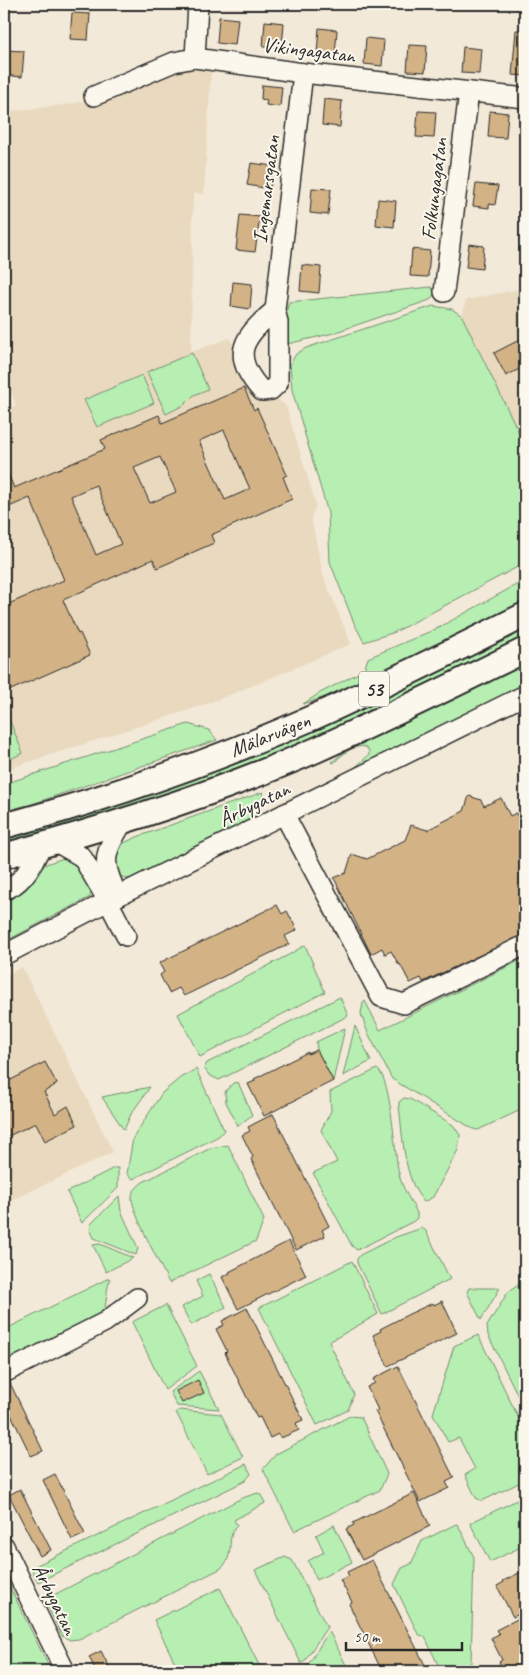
<svg xmlns="http://www.w3.org/2000/svg" width="529" height="1675" viewBox="0 0 529 1675" font-family="Caveat,sans-serif">
  <style>
    .built { fill: #e9d9bf }
    .green { fill: #b7efb2; stroke: #718d6e }
    .building { fill: #d3b386; stroke: #2b2b2b; fill-rule: evenodd }
    .lines { fill: none; stroke-linecap: round; stroke-linejoin: round }
    .minor-casing { stroke: #2b2b2b; stroke-width: 22 }
    .major-casing { stroke: #2b2b2b; stroke-width: 28 }
    .minor { stroke: #fbf7ec; stroke-width: 19 }
    .major { stroke: #fbf7ec; stroke-width: 24 }
    .labels { text-anchor: middle; dominant-baseline: central; stroke-width: 4; stroke-linejoin: round; paint-order: stroke }
    .shield { fill: #fbf7ec; stroke: #696865; stroke-width: 1 }
    .shield-label { font-size: 20px; font-weight: bold; fill: #2b2b2b }
    .street-label { font-size: 21px; fill: #2b2b2b; stroke: #fbf7ec }
  </style>
  <rect width="100%" height="100%" fill="#f3e9d8"/>
  <filter id="ink" filterUnits="userSpaceOnUse"><feTurbulence type="fractalNoise" baseFrequency=".02" numOctaves="2"/><feDisplacementMap in="SourceGraphic" scale="10" xChannelSelector="R" yChannelSelector="G"/><feConvolveMatrix kernelMatrix="1 2 1 2 8 2 1 2 1" color-interpolation-filters="sRGB"/></filter>
  <g filter="url(#ink)">
    <g class="built">
      <polygon points="187,68 211,70 204,194 195,193 193,197 191,352 230,338 248,381 273,395 286,406 316,505 311,517 323,575 351,644 259,683 207,704 4,770 4,411 16,405 4,375 4,112 70,104 133,90"/>
      <polygon points="525,288 525,445 462,316 466,300"/>
      <polygon points="22,967 113,1152 4,1204 4,976"/>
    </g>
    <g class="green">
      <polygon points="431,287 435,293 430,300 330,334 287,344 284,320 289,302"/>
      <polygon points="433,306 452,309 462,316 525,445 525,563 395,632 364,642 354,623 330,562 328,513 292,390 290,364 296,354 306,348"/>
      <polygon points="192,353 208,389 194,395 184,405 166,414 147,372"/>
      <polygon points="142,375 154,403 97,427 84,400"/>
      <polygon points="525,580 525,604 342,692 303,704 320,693 364,670 368,658 438,628"/>
      <polygon points="525,628 525,639 322,736 209,781 70,828 4,846 4,840 69,820 207,774 285,742 360,709"/>
      <path d="M525,665V685L352,770L369,755V751L366,747C354,744 341,755 334,763L332,762L349,748Z"/>
      <polygon points="4,707 23,753 4,762"/>
      <polygon points="188,724 209,730 217,740 32,804 4,811 4,784"/>
      <path d="M263,792L259,815L130,879C123,879 118,875 115,869L116,850L124,843L137,837Z"/>
      <polygon points="67,857 74,859 92,888 90,897 4,942 4,899 17,894 46,864"/>
      <polygon points="305,945 325,992 200,1057 178,1014 292,953"/>
      <polygon points="525,958 525,1108 478,1130 473,1129 392,1079 368,1033 361,1014 363,1003 365,1001 380,1030"/>
      <polygon points="340,997 348,1016 219,1080 209,1075 204,1068 207,1063"/>
      <polygon points="355,1026 371,1061 343,1076"/>
      <polygon points="345,1028 333,1081 317,1050 316,1042"/>
      <polygon points="196,1069 224,1130 219,1136 133,1179 127,1174 133,1138 162,1093 180,1078"/>
      <path d="M377,1069C392,1078 394,1154 399,1174C402,1188 411,1201 417,1213V1218L414,1221L357,1250L352,1246L313,1173L337,1162L321,1130L331,1111L330,1092Z"/>
      <polygon points="238,1082 252,1115 238,1126 226,1102 225,1092 233,1083"/>
      <polygon points="150,1087 131,1114 124,1130 102,1097"/>
      <path d="M404,1098L410,1099L453,1125L460,1135L458,1150L433,1197L424,1202C403,1179 403,1135 399,1106V1102Z"/>
      <path d="M228,1145L264,1220L256,1241L169,1283C161,1265 132,1214 132,1197C132,1191 138,1186 143,1182L211,1148Z"/>
      <polygon points="114,1168 118,1168 118,1188 82,1223 67,1192"/>
      <polygon points="119,1196 121,1211 138,1248 136,1255 94,1238 90,1229 91,1224"/>
      <polygon points="422,1228 426,1231 450,1279 382,1314 357,1263 357,1259 360,1255 396,1237"/>
      <polygon points="100,1244 133,1258 106,1272 93,1245"/>
      <polygon points="352,1261 378,1314 329,1342 354,1394 348,1410 317,1425 259,1308"/>
      <polygon points="209,1274 226,1307 191,1325 182,1307 203,1296 196,1281"/>
      <path d="M109,1278L110,1280C105,1292 108,1304 102,1316L4,1366V1330Z"/>
      <polygon points="525,1281 525,1410 488,1335 487,1326 508,1292"/>
      <polygon points="469,1288 500,1288 481,1320 467,1292"/>
      <polygon points="166,1305 197,1366 165,1390 132,1322"/>
      <polygon points="478,1335 525,1431 525,1480 482,1501 476,1498 465,1475 475,1469 459,1438 448,1442 433,1414 454,1346"/>
      <polygon points="199,1371 219,1409 177,1406 170,1392"/>
      <polygon points="180,1410 221,1414 243,1457 207,1474 176,1412"/>
      <polygon points="350,1416 361,1417 387,1474 380,1490 294,1531 263,1469 276,1454"/>
      <polygon points="246,1464 251,1474 245,1481 38,1582 31,1568"/>
      <path d="M258,1493L261,1495L265,1503L234,1520L237,1525C224,1538 237,1556 220,1569L79,1639L70,1640L62,1636L45,1601L46,1599L242,1498Z"/>
      <polygon points="525,1496 525,1545 490,1562 470,1523"/>
      <polygon points="456,1524 458,1525 474,1557 471,1663 453,1671 441,1671 425,1637 418,1634 394,1584 402,1568 411,1564 422,1541"/>
      <polygon points="334,1525 352,1562 317,1580 308,1561 324,1552 316,1535"/>
      <polygon points="285,1557 292,1560 327,1627 304,1662 301,1663 255,1570"/>
      <polygon points="4,1575 51,1671 4,1671"/>
      <polygon points="220,1588 262,1671 179,1671 154,1620"/>
      <polygon points="329,1631 349,1671 310,1671 307,1667"/>
    </g>
    <g class="building">
      <polygon points="72,13 90,14 88,40 70,39"/>
      <polygon points="219,17 238,19 235,45 217,43"/>
      <polygon points="265,21 284,23 282,48 263,47"/>
      <polygon points="319,28 337,30 335,56 317,54"/>
      <polygon points="516,30 525,30 525,76 512,75"/>
      <polygon points="366,38 384,40 382,66 364,64"/>
      <polygon points="409,45 427,46 425,72 407,71"/>
      <polygon points="463,47 481,49 479,74 461,73"/>
      <polygon points="5,50 24,51 22,77 4,75"/>
      <polygon points="262,85 282,87 280,107 266,105 267,100 261,99"/>
      <polygon points="324,99 342,101 340,127 322,125"/>
      <polygon points="418,111 436,112 434,138 416,137"/>
      <polygon points="490,111 508,113 506,138 488,137"/>
      <polygon points="251,163 273,166 270,189 247,185"/>
      <polygon points="476,184 498,186 495,205 489,204 489,208 473,206"/>
      <polygon points="312,188 331,189 328,215 310,213"/>
      <polygon points="378,199 396,201 394,227 376,225"/>
      <polygon points="240,215 260,217 255,252 236,250"/>
      <polygon points="469,244 484,246 482,269 466,267"/>
      <polygon points="412,249 430,251 428,277 410,276"/>
      <polygon points="302,265 321,267 319,293 300,291"/>
      <polygon points="233,282 252,284 250,309 231,306"/>
      <polygon points="525,337 525,366 506,376 494,353"/>
      <path d="M244,388L254,410L257,408L287,475L283,477L292,499L211,535L214,543L157,568L153,559L63,600L78,634L80,633L90,655L4,693V606L64,580L30,498L4,509V464L14,488L105,449L101,440L159,415L162,423ZM224,430L250,489L225,500L199,441ZM160,457L176,492L150,503L134,468ZM96,485L121,544L96,555L71,496Z"/>
      <polygon points="469,796 481,800 484,806 501,798 510,816 516,813 525,831 525,934 423,982 421,978 410,983 400,964 399,965 391,951 385,954 382,948 371,954 334,878 346,873 352,854 367,859 405,840 411,825 427,830 464,811"/>
      <polygon points="277,905 282,914 287,911 297,930 285,936 289,944 184,996 179,988 169,993 160,975 164,972 159,963"/>
      <polygon points="317,1050 333,1081 264,1116 248,1084 255,1081 254,1079 308,1052 308,1054"/>
      <polygon points="45,1062 57,1084 44,1092 55,1114 68,1106 77,1125 45,1141 36,1123 4,1138 4,1090 10,1087 7,1082"/>
      <polygon points="273,1114 329,1226 322,1230 325,1236 296,1250 251,1159 253,1157 242,1135 250,1131 248,1127"/>
      <polygon points="289,1241 306,1275 238,1309 222,1277 230,1273 229,1272"/>
      <polygon points="442,1301 457,1333 388,1366 373,1335 381,1331 380,1329 409,1314 433,1303 434,1305"/>
      <polygon points="247,1308 303,1420 296,1423 299,1430 281,1438 278,1434 270,1438 260,1417 257,1418 225,1353 227,1351 216,1329 224,1325 222,1321"/>
      <polygon points="398,1366 454,1478 446,1482 449,1488 420,1502 375,1411 378,1410 367,1387 375,1383 373,1379"/>
      <polygon points="198,1380 204,1393 182,1403 176,1391"/>
      <polygon points="10,1383 43,1451 31,1456 4,1400 4,1384"/>
      <polygon points="55,1474 85,1534 72,1540 43,1480"/>
      <polygon points="20,1489 51,1550 40,1556 9,1495"/>
      <polygon points="414,1493 430,1526 362,1560 346,1529 354,1525 353,1523"/>
      <polygon points="372,1560 428,1671 382,1671 349,1604 352,1602 340,1580 349,1576 347,1572"/>
      <polygon points="525,1570 525,1611 513,1617 497,1586 504,1582 503,1581"/>
      <polygon points="525,1615 525,1671 504,1671 499,1662 502,1660 491,1638 499,1634 496,1630"/>
      <polygon points="101,1651 111,1671 96,1671 89,1657"/>
    </g>
    <g class="lines">
      <g class="minor-casing">
        <g id="minor">
          <polyline points="195,58 198,4"/>
          <polyline points="94,96 174,62 195,58 303,73 525,98"/>
          <polyline points="444,292 469,92"/>
          <path d="M275,310C243,337 229,355 262,391L271,390L278,383V322L275,310L303,73"/>
          <polyline points="284,814 381,997 404,1004 525,945"/>
          <polyline points="56,842 82,857 108,901 126,936"/>
          <path d="M4,890C23,884 34,863 41,846"/>
          <path d="M118,896C100,860 104,854 124,820"/>
          <polyline points="4,955 118,896 525,695"/>
          <polyline points="4,1373 105,1322 137,1298"/>
          <polyline points="4,1546 65,1671"/>
        </g>
      </g>
      <g class="major-casing">
        <g id="major">
          <path d="M4,826C109,798 214,761 314,717C385,685 455,650 525,615"/>
          <path d="M4,856C110,827 216,794 316,750C387,718 456,684 525,650"/>
        </g>
      </g>
      <use href="#minor" class="minor"/>
      <use href="#major" class="major"/>
    </g>
  </g>
  <g class="labels">
    <rect class="shield" x="359" y="671.5" width="30" height="35" rx="4"/>
    <g class="shield-label">
      <text x="374" y="689">53</text>
    </g>
    <g class="street-label">
      <text transform="translate(309 50) rotate(7)">Vikingagatan</text>
      <text transform="translate(266 189) rotate(-83)">Ingemarsgatan</text>
      <text transform="translate(434 189) rotate(-83)">Folkungagatan</text>
      <text transform="translate(270 735) rotate(-22)">Mälarvägen</text>
      <text transform="translate(254 804) rotate(-26)">Årbygatan</text>
      <text transform="translate(55 1599) rotate(64)">Årbygatan</text>
    </g>
  </g>
  <rect width="529" height="1675" fill="none" stroke="#fbf7ec" stroke-width="20"/>
  <rect x="10" y="10" width="509" height="1655" fill="none" stroke="#2b2b2b" stroke-width="2" filter="url(#ink)"/>
  <path d="M346 1642v8h116v-8" fill="none" stroke="#2b2b2b" stroke-width="2.5"/>
  <text x="354" y="1642" font-size="15" fill="#2b2b2b" stroke="#fbf7ec" stroke-width="4" paint-order="stroke">50 m</text>
</svg>
